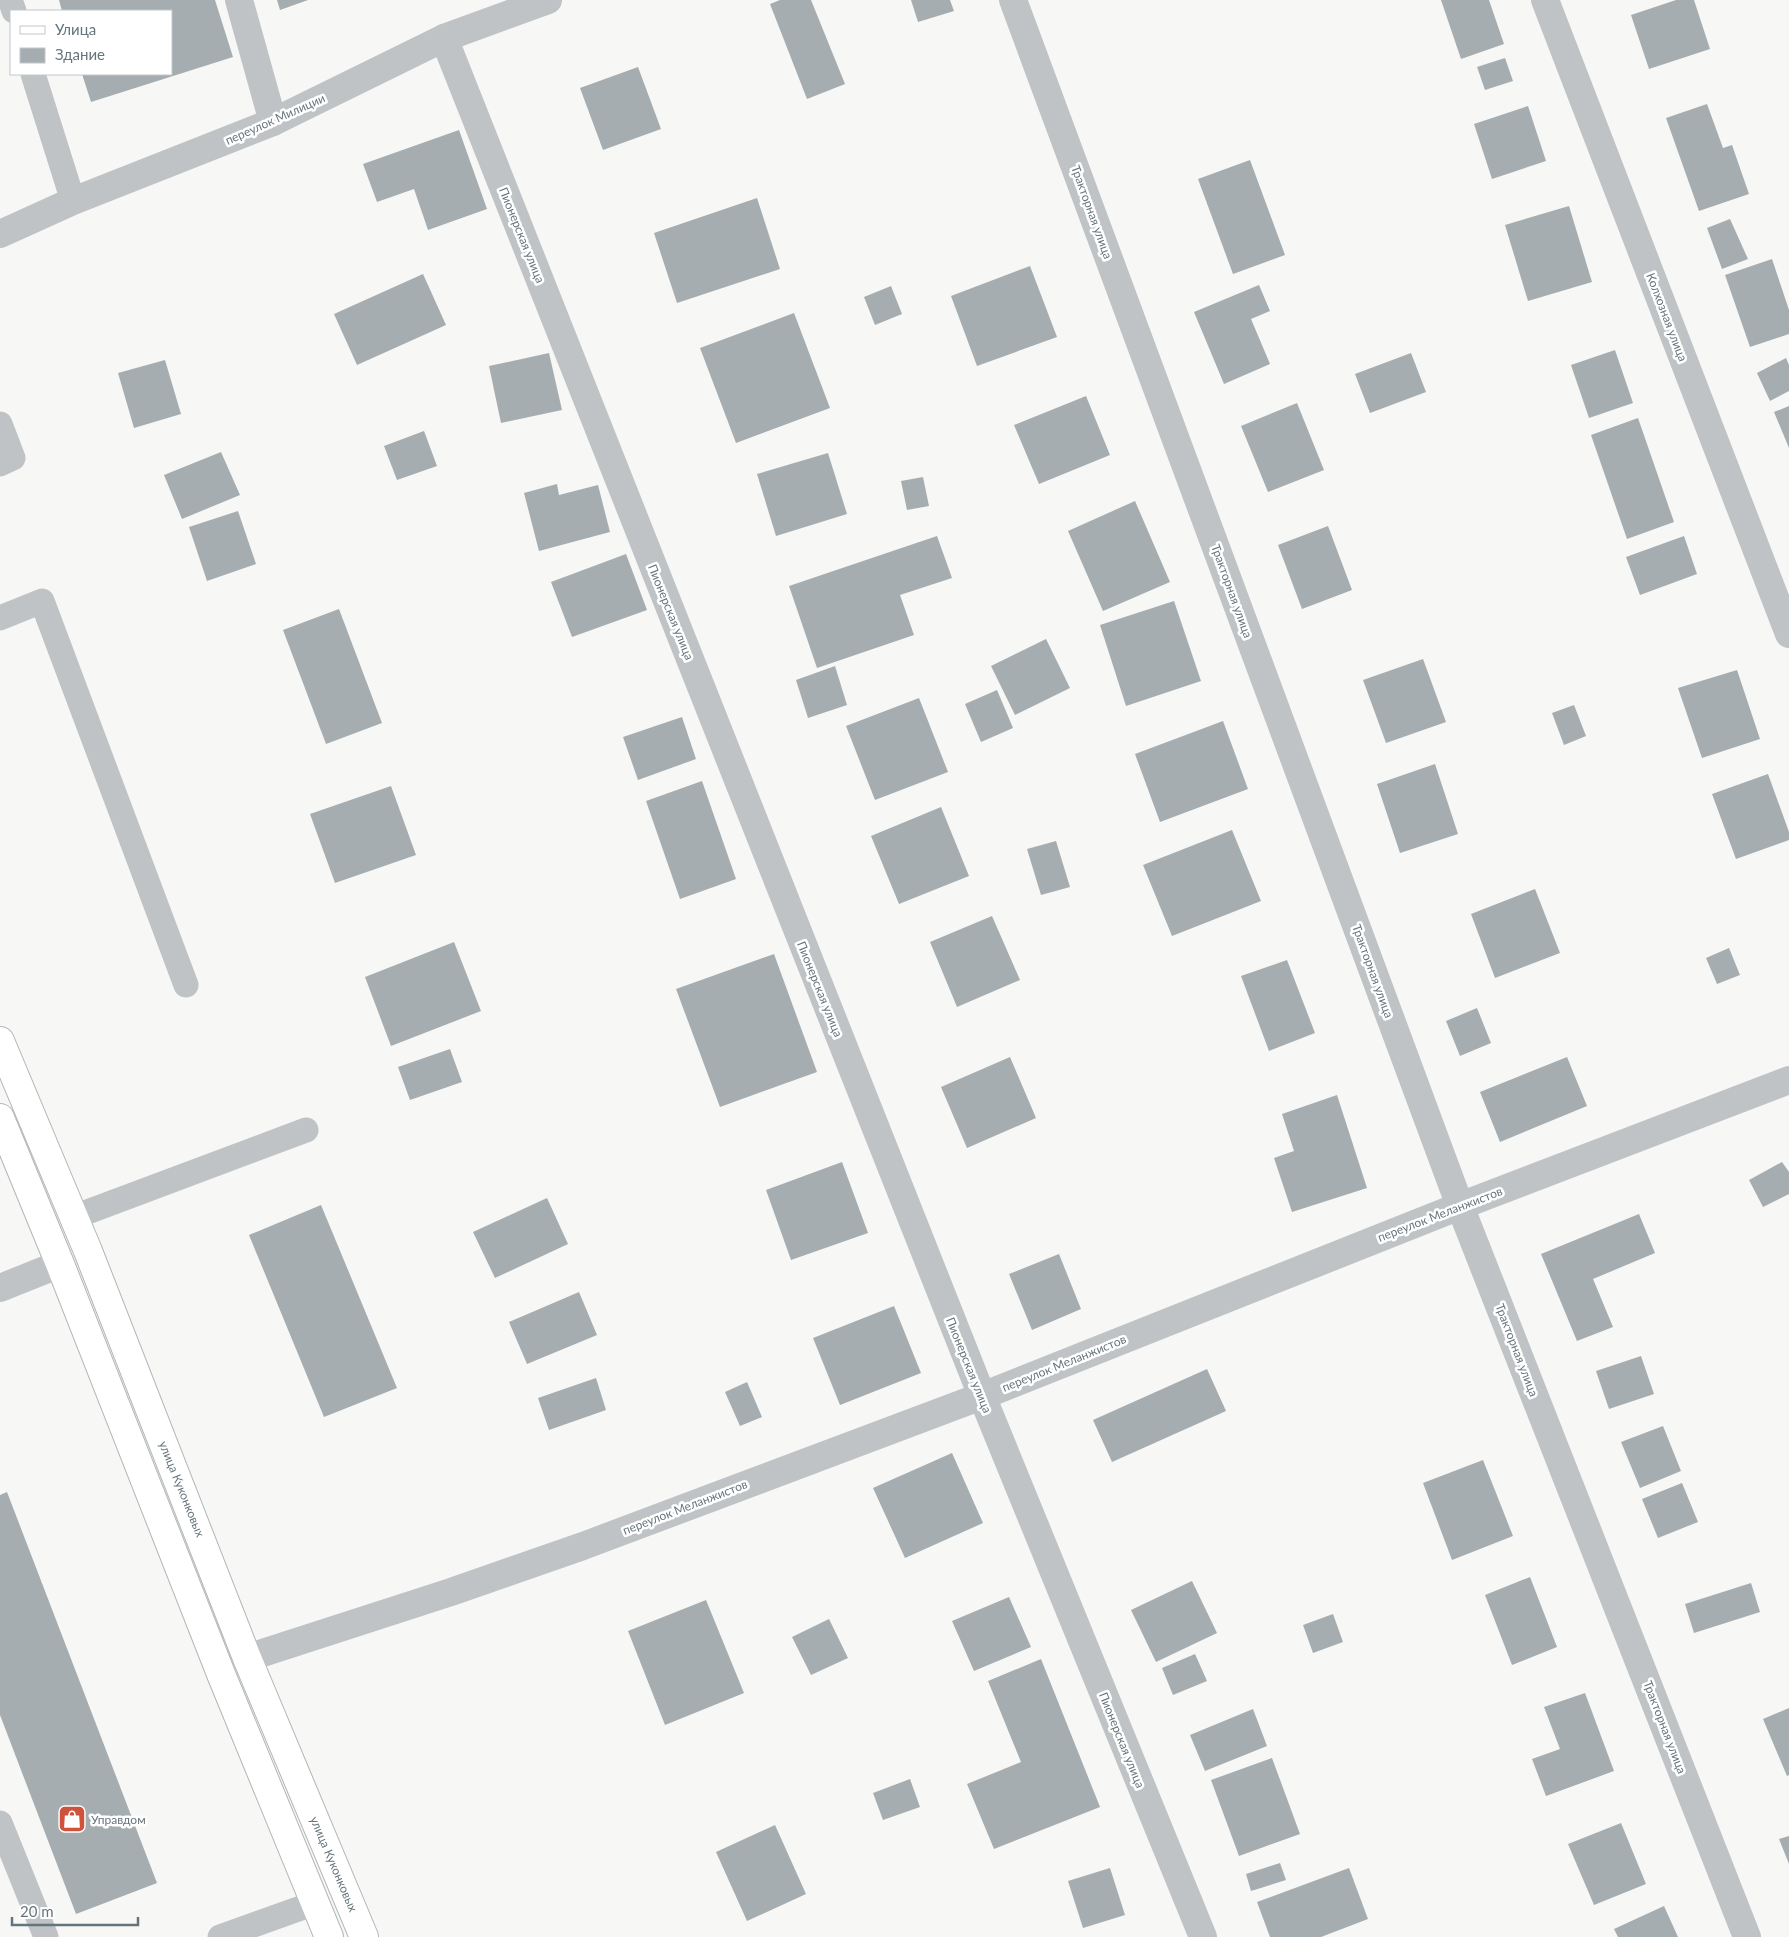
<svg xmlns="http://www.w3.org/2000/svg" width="1789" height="1937" viewBox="0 0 1789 1937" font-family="Lato,sans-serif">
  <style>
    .building { fill: #a5adb1 }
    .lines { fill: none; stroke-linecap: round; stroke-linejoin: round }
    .primary-casing { stroke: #b1b6b8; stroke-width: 30 }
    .service { stroke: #bfc3c6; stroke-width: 25 }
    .minor { stroke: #bfc3c6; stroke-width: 28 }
    .primary { stroke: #fff; stroke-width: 28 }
    .labels { text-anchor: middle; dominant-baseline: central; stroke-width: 5; stroke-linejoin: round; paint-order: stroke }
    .street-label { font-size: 12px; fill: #66757c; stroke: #fff }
    .poi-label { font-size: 12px; fill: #66757c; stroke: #fff; text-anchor: start }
  </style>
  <rect width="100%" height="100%" fill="#f7f7f5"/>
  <g class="building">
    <polygon points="59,0 215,0 233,57 91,102 82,74 171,74 171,11 62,11"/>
    <polygon points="277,0 308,0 280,10"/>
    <polygon points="780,0 811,0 845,84 807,99 770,4"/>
    <polygon points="911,0 950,0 954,11 918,22"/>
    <polygon points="1441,0 1489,0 1504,44 1461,59"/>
    <polygon points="1676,0 1694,0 1710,49 1649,69 1631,15"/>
    <polygon points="1505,58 1513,81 1485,90 1477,67"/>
    <polygon points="638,67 661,129 603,150 580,88"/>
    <polygon points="1707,104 1723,148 1732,145 1749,194 1699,211 1666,118"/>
    <polygon points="1528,106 1546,161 1492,179 1474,124"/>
    <polygon points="459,130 487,209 428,230 414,189 377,202 363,164"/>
    <polygon points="1250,160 1285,255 1233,274 1198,179"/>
    <polygon points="757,198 780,269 677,303 654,233"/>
    <polygon points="1569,206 1592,282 1528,301 1505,225"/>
    <polygon points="1730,219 1748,259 1722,269 1707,228"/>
    <polygon points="1772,259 1789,310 1789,334 1750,347 1725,275"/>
    <polygon points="1030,266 1057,337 977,366 951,296"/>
    <polygon points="423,274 446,325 357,365 334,314"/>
    <polygon points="1259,285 1270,311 1251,319 1270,364 1224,384 1194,312"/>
    <polygon points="891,286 902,314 875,325 864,297"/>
    <polygon points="794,313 830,408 736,443 700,348"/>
    <polygon points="1615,350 1633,403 1589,418 1571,365"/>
    <polygon points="549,353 562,410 501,423 489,366"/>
    <polygon points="1411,353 1426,392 1370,413 1355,374"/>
    <polygon points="1786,358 1789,365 1789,391 1770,401 1757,373"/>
    <polygon points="165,360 181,414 134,428 118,373"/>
    <polygon points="1086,396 1110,455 1039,484 1014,425"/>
    <polygon points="1297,403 1324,470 1268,492 1241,426"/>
    <polygon points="1789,406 1789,448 1774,412"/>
    <polygon points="1638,418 1674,522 1627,539 1591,435"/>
    <polygon points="424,431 437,466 397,480 384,446"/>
    <polygon points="221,452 240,495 182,519 164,475"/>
    <polygon points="828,453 847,514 776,536 757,474"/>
    <polygon points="923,477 929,506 907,510 901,481"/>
    <polygon points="557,484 559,495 598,485 610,532 539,551 524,493"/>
    <polygon points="1135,501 1170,582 1103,611 1068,531"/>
    <polygon points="238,511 256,564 207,581 189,527"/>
    <polygon points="1328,526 1352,590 1302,609 1278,545"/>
    <polygon points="937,536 952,578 900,595 914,635 817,668 789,586"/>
    <polygon points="1684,536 1697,574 1640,595 1626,557"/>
    <polygon points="626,554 647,610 572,637 551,582"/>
    <polygon points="1174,601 1201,681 1126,706 1100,625"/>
    <polygon points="339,609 382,723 326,744 283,630"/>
    <polygon points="1046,639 1070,688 1015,715 991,666"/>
    <polygon points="1423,659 1446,722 1386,743 1363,680"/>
    <polygon points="835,666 847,705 808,718 796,680"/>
    <polygon points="1737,670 1760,739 1702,758 1678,688"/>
    <polygon points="997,690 1013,728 981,742 965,704"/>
    <polygon points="919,698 948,772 875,800 846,726"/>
    <polygon points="1574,705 1586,736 1564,745 1552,713"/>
    <polygon points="682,717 696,759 638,780 623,737"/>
    <polygon points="1223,721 1248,789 1160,822 1135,754"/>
    <polygon points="1435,764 1458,834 1400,853 1377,784"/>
    <polygon points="1768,774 1789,832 1789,840 1736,859 1712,794"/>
    <polygon points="702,781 736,879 680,899 646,801"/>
    <polygon points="391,786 416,855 335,883 310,814"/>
    <polygon points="941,807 969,876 899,904 871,836"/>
    <polygon points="1232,830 1261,901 1172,936 1143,865"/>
    <polygon points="1056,841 1070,887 1041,895 1027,849"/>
    <polygon points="1535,889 1560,953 1495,978 1471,914"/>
    <polygon points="992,916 1020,980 957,1007 930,942"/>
    <polygon points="454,942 481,1011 391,1046 365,977"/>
    <polygon points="1729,948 1740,975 1717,984 1706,958"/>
    <polygon points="774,954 817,1072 720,1107 676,989"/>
    <polygon points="1287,960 1315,1033 1269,1051 1241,976"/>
    <polygon points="1477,1008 1491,1043 1460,1056 1446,1021"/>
    <polygon points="450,1049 462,1082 410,1100 398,1067"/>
    <polygon points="1010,1057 1036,1118 967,1148 941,1087"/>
    <polygon points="1567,1057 1587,1106 1500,1142 1480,1092"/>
    <polygon points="1337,1095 1367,1188 1292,1212 1274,1158 1294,1151 1282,1114"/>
    <polygon points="842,1162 868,1233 791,1260 766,1190"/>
    <polygon points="1782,1162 1789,1172 1789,1194 1763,1207 1749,1180"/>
    <polygon points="547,1198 568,1244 495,1278 473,1232"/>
    <polygon points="321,1205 397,1388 324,1417 249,1235"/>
    <polygon points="1639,1214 1655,1253 1593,1279 1613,1327 1577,1341 1541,1254"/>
    <polygon points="1059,1254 1081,1309 1032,1330 1009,1274"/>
    <polygon points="579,1292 597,1335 527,1364 509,1322"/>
    <polygon points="894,1306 921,1373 840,1405 813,1338"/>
    <polygon points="1641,1356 1654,1394 1609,1409 1596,1371"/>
    <polygon points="1207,1369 1226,1411 1112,1462 1093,1420"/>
    <polygon points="596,1378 606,1410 549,1430 538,1398"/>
    <polygon points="747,1382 762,1417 740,1426 725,1392"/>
    <polygon points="1663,1426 1681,1471 1640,1488 1621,1442"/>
    <polygon points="952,1453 983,1523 905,1558 873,1488"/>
    <polygon points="1483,1460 1513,1536 1452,1560 1423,1483"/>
    <polygon points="1682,1483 1698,1522 1658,1538 1642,1499"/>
    <polygon points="7,1492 157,1883 76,1914 0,1715 0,1495"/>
    <polygon points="1530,1577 1557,1647 1512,1665 1485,1595"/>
    <polygon points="1192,1581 1217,1633 1156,1662 1131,1610"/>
    <polygon points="1751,1583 1760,1612 1694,1633 1685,1604"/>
    <polygon points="1009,1597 1031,1647 974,1671 952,1621"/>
    <polygon points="706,1600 744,1693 665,1725 628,1631"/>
    <polygon points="1333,1614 1343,1642 1313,1653 1303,1625"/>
    <polygon points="829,1619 848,1658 811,1675 792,1637"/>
    <polygon points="1195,1654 1207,1681 1173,1695 1162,1668"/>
    <polygon points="1041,1659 1100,1807 994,1849 967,1784 1021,1762 988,1681"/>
    <polygon points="1585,1693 1614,1771 1546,1796 1532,1759 1560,1749 1544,1707"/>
    <polygon points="1789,1708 1789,1775 1787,1776 1763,1719"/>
    <polygon points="1253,1709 1267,1746 1205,1771 1190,1735"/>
    <polygon points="1272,1758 1300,1834 1239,1856 1211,1780"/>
    <polygon points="910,1779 920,1807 883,1820 873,1793"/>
    <polygon points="1621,1823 1646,1884 1594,1905 1568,1844"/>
    <polygon points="775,1825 806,1894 747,1921 716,1852"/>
    <polygon points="1789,1836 1789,1864 1779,1839"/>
    <polygon points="1280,1863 1286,1880 1251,1891 1246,1874"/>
    <polygon points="1110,1868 1125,1915 1083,1928 1068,1881"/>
    <polygon points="1349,1868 1368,1919 1321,1937 1270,1937 1257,1902"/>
    <polygon points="1664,1906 1678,1937 1618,1937 1614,1929"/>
  </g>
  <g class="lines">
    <g class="primary-casing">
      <g id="primary">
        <polyline points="0,1041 88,1251 247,1658 364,1937"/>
        <polyline points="0,1118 60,1264 221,1674 329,1937"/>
      </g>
    </g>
    <g class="service">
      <polyline points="10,0 14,11"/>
      <polyline points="33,74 73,201"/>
      <polyline points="0,424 13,458 0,464"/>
      <polyline points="0,618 42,601 186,985"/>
      <polyline points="74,1217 306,1130"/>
      <polyline points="0,1823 46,1937"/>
      <polyline points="220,1937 315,1903"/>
    </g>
    <g class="minor">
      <polyline points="239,0 273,122"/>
      <polyline points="1013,0 1460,1206 1747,1937"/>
      <polyline points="1545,0 1789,634"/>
      <polyline points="444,38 982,1396 1203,1937"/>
      <polyline points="0,234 73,201 273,122 444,38 548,0"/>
      <polyline points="0,1288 60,1264"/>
      <polyline points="247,1658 451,1592 583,1546 982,1396 1460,1206 1789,1080"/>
    </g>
    <use href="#primary" class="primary"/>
  </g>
  <defs>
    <g id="shop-square" transform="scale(1.4375)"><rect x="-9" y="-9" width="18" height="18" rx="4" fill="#cf523d" stroke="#fff"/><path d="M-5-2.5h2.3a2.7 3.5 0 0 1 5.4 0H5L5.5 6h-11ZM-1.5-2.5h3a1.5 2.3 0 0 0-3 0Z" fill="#fff"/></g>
  </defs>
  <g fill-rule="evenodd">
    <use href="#shop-square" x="72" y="1819"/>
  </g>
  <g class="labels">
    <g class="street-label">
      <text transform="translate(275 119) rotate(-24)">переулок Милиции</text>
      <text transform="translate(1092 212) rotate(70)">Тракторная улица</text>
      <text transform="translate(522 235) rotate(68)">Пионерская улица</text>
      <text transform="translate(1667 317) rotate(69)">Колхозная улица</text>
      <text transform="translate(1232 591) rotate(70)">Тракторная улица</text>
      <text transform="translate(671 612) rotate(68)">Пионерская улица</text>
      <text transform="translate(1373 971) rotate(70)">Тракторная улица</text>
      <text transform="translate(820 989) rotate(68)">Пионерская улица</text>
      <text transform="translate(1440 1214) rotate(-21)">переулок Меланжистов</text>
      <text transform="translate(1517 1350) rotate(69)">Тракторная улица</text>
      <text transform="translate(1064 1363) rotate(-22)">переулок Меланжистов</text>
      <text transform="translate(969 1365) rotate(68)">Пионерская улица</text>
      <text transform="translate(182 1489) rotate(68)">улица Куконковых</text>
      <text transform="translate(685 1507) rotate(-21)">переулок Меланжистов</text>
      <text transform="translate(1665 1727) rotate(69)">Тракторная улица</text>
      <text transform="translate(1122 1740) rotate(68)">Пионерская улица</text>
      <text transform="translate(334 1864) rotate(67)">улица Куконковых</text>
    </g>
    <g class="poi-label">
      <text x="91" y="1819">Управдом</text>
    </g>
  </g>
  <rect x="10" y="10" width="162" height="65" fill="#ffffff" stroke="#c2c8cb"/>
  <rect x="20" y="26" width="25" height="8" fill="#ffffff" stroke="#c2c8cb"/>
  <text x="55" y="35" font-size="15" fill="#66757c">Улица</text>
  <rect x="20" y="48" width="25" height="15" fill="#a5adb1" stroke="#c2c8cb"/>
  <text x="55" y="60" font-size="15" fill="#66757c">Здание</text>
  <path d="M12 1917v8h126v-8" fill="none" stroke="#66757c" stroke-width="2.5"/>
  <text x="20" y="1917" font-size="15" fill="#66757c" stroke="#ffffff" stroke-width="4" paint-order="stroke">20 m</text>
</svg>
